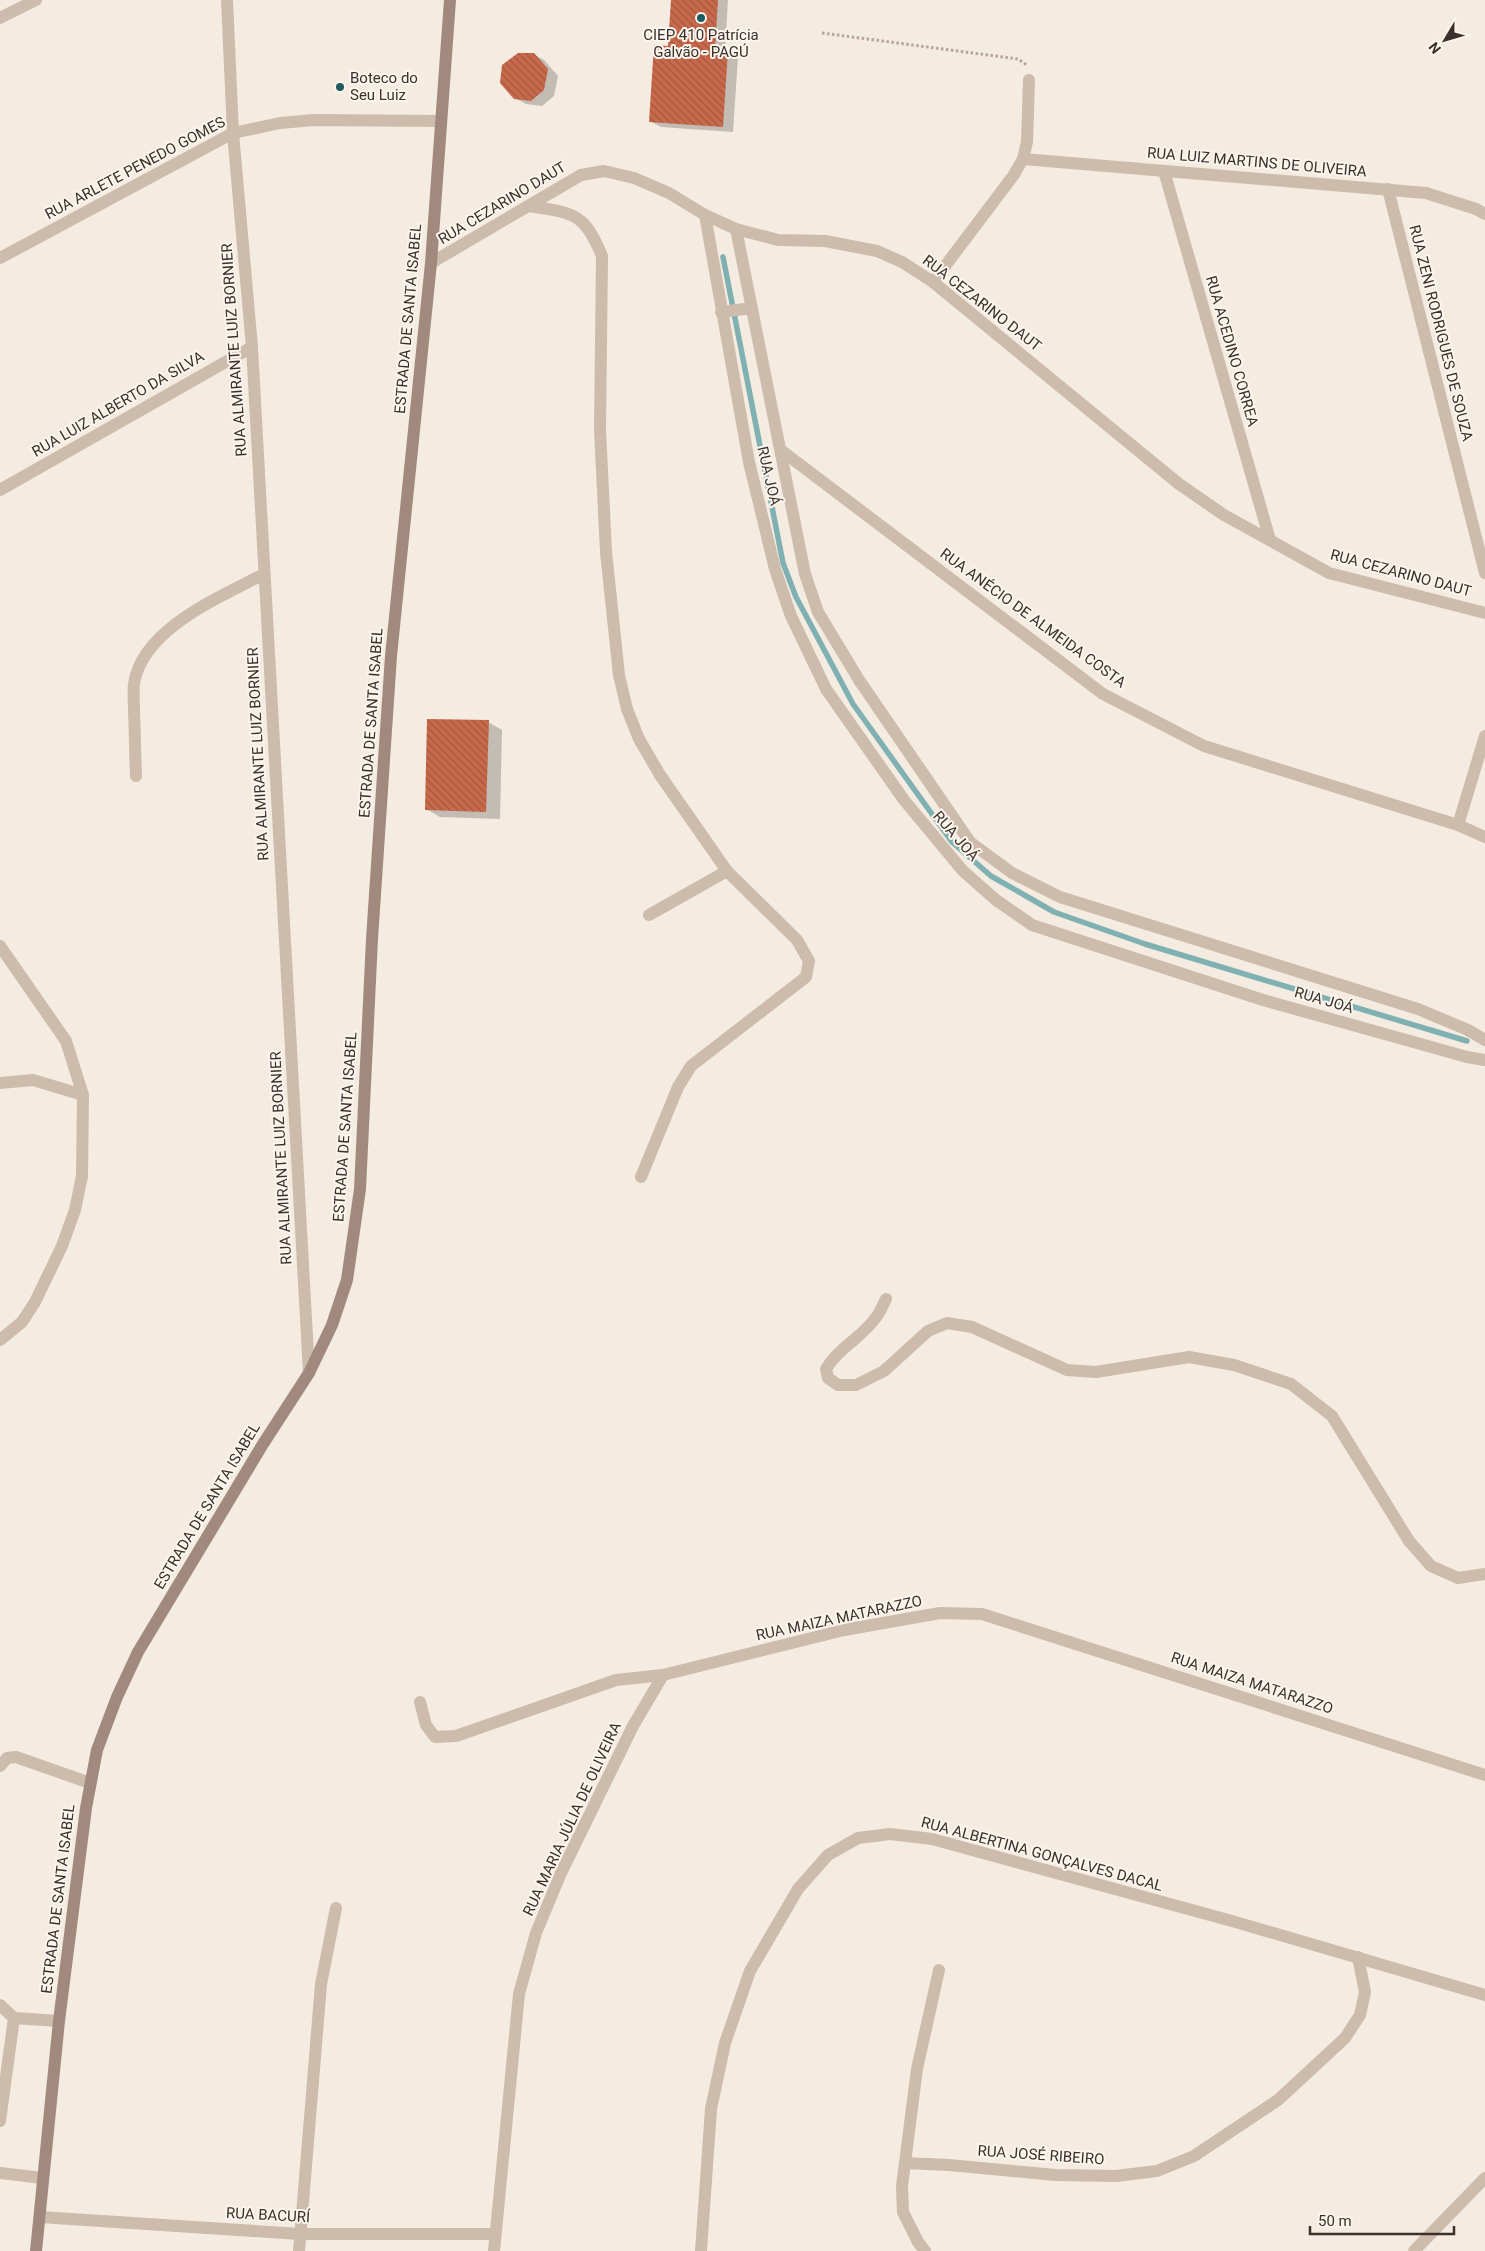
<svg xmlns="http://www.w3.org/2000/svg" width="1485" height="2251" viewBox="0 0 1485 2251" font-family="Roboto,sans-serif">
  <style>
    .shadow { fill: #0003 }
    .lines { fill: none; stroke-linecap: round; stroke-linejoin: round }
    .stream { stroke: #7fb0b2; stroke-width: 5.5 }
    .building { fill: url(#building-back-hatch) }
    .path { stroke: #b9a596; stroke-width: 3; stroke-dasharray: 2.5 2.5; stroke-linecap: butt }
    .minor { stroke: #cdbbac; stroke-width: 12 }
    .secondary { stroke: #a18a7d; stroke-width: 12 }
    .poi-dot { fill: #1f5a5e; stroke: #fbf5ee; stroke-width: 2 }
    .labels { text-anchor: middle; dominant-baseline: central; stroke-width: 4; stroke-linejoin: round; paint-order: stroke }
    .poi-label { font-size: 15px; fill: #3b302b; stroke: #fbf5ee }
    .street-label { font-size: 15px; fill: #3b302b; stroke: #fbf5ee }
  </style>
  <defs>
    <pattern id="building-back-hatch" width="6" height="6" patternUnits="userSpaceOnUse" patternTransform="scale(1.25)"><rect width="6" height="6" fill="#c8694b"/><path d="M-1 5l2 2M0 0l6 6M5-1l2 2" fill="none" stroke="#a4573f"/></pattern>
  </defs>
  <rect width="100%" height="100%" fill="#f4ebe1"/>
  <g class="shadow">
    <polygon points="672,0 728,0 725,51 738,57 733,132 661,127 650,121 669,47"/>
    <polygon points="533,54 544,60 558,76 554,96 542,106 526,104 515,98"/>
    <polygon points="488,722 502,730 500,819 440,817 426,809"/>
  </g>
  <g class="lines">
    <polyline class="stream" points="723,257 783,563 796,597 853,704 952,842 991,876 1054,912 1145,944 1467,1041"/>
  </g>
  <g class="building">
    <polygon points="671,0 718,0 715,49 728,50 723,127 649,122 654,45 668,46"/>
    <polygon points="518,53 534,53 548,69 544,90 531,101 514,99 500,83 502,65"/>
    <polygon points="427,719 489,720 486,812 425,810"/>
  </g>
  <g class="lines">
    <polyline class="path" points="822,33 1018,59 1027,65"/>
    <g class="minor">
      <polyline points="227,0 233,133 252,347 309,1373"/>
      <polyline points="0,18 36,0"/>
      <polyline points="1023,159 1426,193 1476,209 1485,214"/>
      <polyline points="1164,171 1270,540"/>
      <polyline points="1388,189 1485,573"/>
      <path d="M529,206C573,213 584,212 602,256L600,430L606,552L619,675L627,709L639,739L660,775L727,871L797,940L809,961L806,977L691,1066L678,1087L641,1177"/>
      <polyline points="705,215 749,462 775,569 791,616 826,689 904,800 963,871 996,900 1032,925 1263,1000 1467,1057 1485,1060"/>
      <polyline points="736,229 805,574 818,612 859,680 970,842 1012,873 1060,897 1418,1009 1468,1030 1485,1040"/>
      <polyline points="0,258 233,133 280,123 314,120 440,121"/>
      <polyline points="431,263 581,175 604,171 634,178 669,193 705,215 736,229 778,240 825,241 877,251 902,262 933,282 1179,484 1224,515 1329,573 1485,613"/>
      <polyline points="933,282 1013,176 1023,159 1027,142 1029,80"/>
      <polyline points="721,312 752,308"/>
      <polyline points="782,451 1103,694 1204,746 1458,825 1485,837"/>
      <polyline points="0,490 252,347"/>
      <path d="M136,776C135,754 135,733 134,711C134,702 133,693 134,684C142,629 220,597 264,574"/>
      <polyline points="1458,825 1485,736"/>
      <polyline points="649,915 727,871"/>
      <polyline points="0,946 66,1041 83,1095 82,1176 75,1210 62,1246 35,1302 22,1322 0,1340"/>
      <polyline points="0,1083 33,1080 83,1095"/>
      <path d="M886,1299C883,1304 881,1311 877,1316C863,1337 839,1347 826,1369L828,1378L838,1385H856L884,1371L928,1331L947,1323L972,1327L1067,1370L1096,1372L1189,1357L1234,1365L1291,1384L1332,1416L1409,1541L1431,1566L1458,1578L1485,1574"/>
      <polyline points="420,1702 426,1725 435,1737 456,1736 616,1680 663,1675 844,1630 940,1613 982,1614 1485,1775"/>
      <polyline points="0,1766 7,1758 16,1757 90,1783"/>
      <polyline points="0,2005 14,2018 0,2121"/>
      <polyline points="14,2018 59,2021"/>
      <polyline points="905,2163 949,2165 1055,2175 1116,2176 1157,2171 1194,2156 1278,2100 1345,2038 1360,2015 1365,1992 1358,1957"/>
      <polyline points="0,2173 42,2178"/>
      <polyline points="40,2217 300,2234 495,2234"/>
      <polyline points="299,2251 321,1984 336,1908"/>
      <polyline points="494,2251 519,1994 536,1933 561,1873 633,1726 663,1675"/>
      <polyline points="701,2251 711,2109 725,2043 750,1971 798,1889 828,1855 858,1838 890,1834 932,1839 1232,1921 1485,1995"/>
      <polyline points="925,2251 918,2242 903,2212 902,2186 917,2069 939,1970"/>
      <polyline points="1414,2251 1485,2178"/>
    </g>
    <polyline class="secondary" points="36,2251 59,2021 86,1808 97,1750 117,1697 138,1652 263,1444 309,1373 332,1325 347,1280 360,1189 372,939 391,656 431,263 450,0"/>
  </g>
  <g class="poi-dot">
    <circle cx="701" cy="18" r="5"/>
    <circle cx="340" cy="87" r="5"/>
  </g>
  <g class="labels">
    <g class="poi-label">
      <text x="701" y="35">CIEP 410 Patrícia<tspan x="701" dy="17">Galvão - PAGÚ</tspan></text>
      <text x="350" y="78" text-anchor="start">Boteco do<tspan x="350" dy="17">Seu Luiz</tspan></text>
    </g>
    <g class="street-label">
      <text transform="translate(1257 162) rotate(5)">RUA LUIZ MARTINS DE OLIVEIRA</text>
      <text transform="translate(135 168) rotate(-28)">RUA ARLETE PENEDO GOMES</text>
      <text transform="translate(502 203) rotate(-31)">RUA CEZARINO DAUT</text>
      <text transform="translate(982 303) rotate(38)">RUA CEZARINO DAUT</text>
      <text transform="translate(408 319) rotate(-85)">ESTRADA DE SANTA ISABEL</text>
      <text transform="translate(1441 333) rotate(76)">RUA ZENI RODRIGUES DE SOUZA</text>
      <text transform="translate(234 350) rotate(-94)">RUA ALMIRANTE LUIZ BORNIER</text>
      <text transform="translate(1232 351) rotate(74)">RUA ACEDINO CORREA</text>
      <text transform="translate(118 404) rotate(-30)">RUA LUIZ ALBERTO DA SILVA</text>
      <text transform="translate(769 476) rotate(77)">RUA JOÁ</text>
      <text transform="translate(1401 573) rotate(15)">RUA CEZARINO DAUT</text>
      <text transform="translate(1033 618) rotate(36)">RUA ANÉCIO DE ALMEIDA COSTA</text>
      <text transform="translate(371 723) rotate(-86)">ESTRADA DE SANTA ISABEL</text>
      <text transform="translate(258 754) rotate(-93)">RUA ALMIRANTE LUIZ BORNIER</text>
      <text transform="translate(956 836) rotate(49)">RUA JOÁ</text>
      <text transform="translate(1324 1000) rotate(16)">RUA JOÁ</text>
      <text transform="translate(345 1127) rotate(-86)">ESTRADA DE SANTA ISABEL</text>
      <text transform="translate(281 1158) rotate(-93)">RUA ALMIRANTE LUIZ BORNIER</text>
      <text transform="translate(207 1506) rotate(-59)">ESTRADA DE SANTA ISABEL</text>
      <text transform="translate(839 1618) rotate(-12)">RUA MAIZA MATARAZZO</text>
      <text transform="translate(1252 1683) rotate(18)">RUA MAIZA MATARAZZO</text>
      <text transform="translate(572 1819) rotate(-65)">RUA MARIA JÚLIA DE OLIVEIRA</text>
      <text transform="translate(1042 1854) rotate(15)">RUA ALBERTINA GONÇALVES DACAL</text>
      <text transform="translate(58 1899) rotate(-83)">ESTRADA DE SANTA ISABEL</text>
      <text transform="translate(1041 2155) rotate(4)">RUA JOSÉ RIBEIRO</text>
      <text transform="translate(268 2215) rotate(3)">RUA BACURÍ</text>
    </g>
  </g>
  <g transform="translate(1445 40) rotate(232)" stroke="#fbf5ee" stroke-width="4" paint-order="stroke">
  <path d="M0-4L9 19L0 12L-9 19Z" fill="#3b302b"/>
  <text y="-8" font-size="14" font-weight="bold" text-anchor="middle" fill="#3b302b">N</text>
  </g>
  <path d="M1310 2226v8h144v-8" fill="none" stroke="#3b302b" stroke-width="2.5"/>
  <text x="1318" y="2226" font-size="15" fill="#3b302b" stroke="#fbf5ee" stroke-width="4" paint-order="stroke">50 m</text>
</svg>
